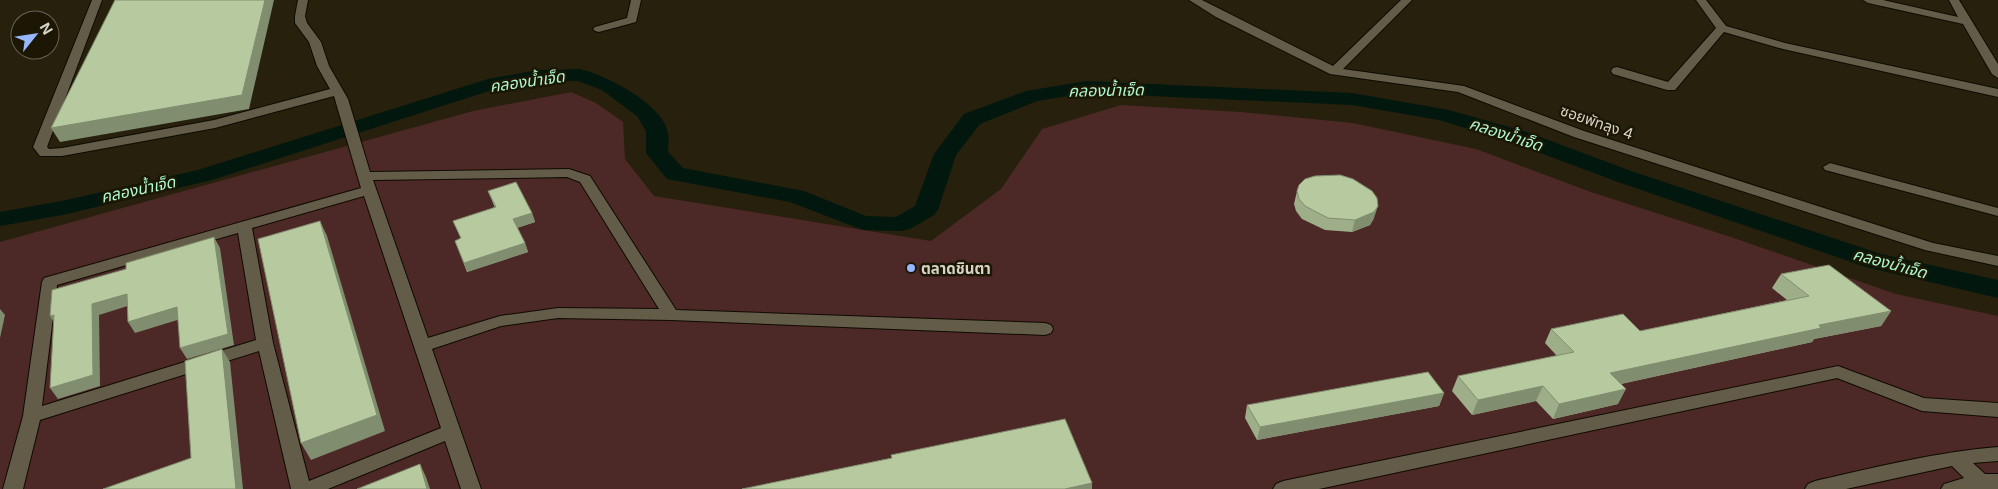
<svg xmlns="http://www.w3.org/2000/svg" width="1998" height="489" viewBox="0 0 1998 489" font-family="Inter,'Noto Sans Thai',sans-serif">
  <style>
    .green { fill: #4c2826 }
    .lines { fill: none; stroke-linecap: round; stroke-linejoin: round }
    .canal { fill: #02180e; fill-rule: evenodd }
    .minor-casing { stroke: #0f0a00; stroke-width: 2 }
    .minor { fill: #635c48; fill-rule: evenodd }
    .wall { fill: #9dae89 }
    .shaded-wall { fill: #808d6f }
    .building { fill: #b7ca9f; stroke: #808d6f }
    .poi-dot { fill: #96b6fd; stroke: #1c1705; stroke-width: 2 }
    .labels { text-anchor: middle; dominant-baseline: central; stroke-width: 5; stroke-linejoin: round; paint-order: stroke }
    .street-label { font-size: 15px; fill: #d7d3c7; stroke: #1c1705 }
    .poi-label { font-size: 15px; font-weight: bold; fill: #d7d3c7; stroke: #1c1705; text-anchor: start }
    .water-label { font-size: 16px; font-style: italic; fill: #acf8d1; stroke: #1c1705 }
  </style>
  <rect width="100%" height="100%" fill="#26200d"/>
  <polygon class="green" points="571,92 596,103 623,122 625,159 654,196 931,241 1001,189 1042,129 1121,105 1241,112 1353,123 1476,149 1591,192 1734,238 1896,294 1998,316 1998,489 0,489 0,242 473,111"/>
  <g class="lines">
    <path class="canal" d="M580,69C606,75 663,104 668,133C669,139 668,146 668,152L683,168L804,191L866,216L896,217L915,206L934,154L964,114L1026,91L1087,81L1352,93L1449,110L1527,132L1634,172L1881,254L1998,280V298L1866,267L1618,182L1511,142L1439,120L1352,105L1087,93L1037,101L980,124L956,155L938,210L934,215L910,229L901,231L863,230L790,202L667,179L646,153V131L637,116L602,90L578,81L538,82L492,90L212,180L62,215L0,226V212L62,201L198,170L488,79L538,70Z"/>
    <g class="minor-casing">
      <g id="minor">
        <path d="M92,0H102L47,147L49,149L62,148L214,120L330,89L317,66L309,42L295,23V16L298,0H308L305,16L307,23L321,42L329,66L348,99L370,172L569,169L590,176L676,310L1045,323L1051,325L1053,329L1051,333L1045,335L671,320L558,318L501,326L432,349L481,489H461L445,441L328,489H291L259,351L40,420L23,489H3L23,416L42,282L44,278L361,188L334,96L215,128L62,156H40L33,147ZM567,177L580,182L659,309L558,308L500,316L428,338L373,180ZM364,196L441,428L309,481L273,343L252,228ZM238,233L256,340L42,406L57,285Z"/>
        <polygon points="631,0 641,0 636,22 599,32 595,31 593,29 595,27 627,18"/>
        <polygon points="1189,0 1202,0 1333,66 1401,0 1412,0 1343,69 1464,86 1584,131 1933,243 1998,256 1998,266 1925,250 1574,137 1458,92 1330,74 1216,17"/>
        <polygon points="1696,0 1706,0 1726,26 1785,43 1998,89 1998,97 1783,49 1724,32 1675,90 1667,90 1613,74 1611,71 1613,68 1617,67 1668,82 1716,28"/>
        <polygon points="1863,0 1883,0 1958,17 1949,0 1959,0 1998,64 1998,78 1992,74 1963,24 1868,3"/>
        <polygon points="1830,163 1998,208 1998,216 1825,170 1823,167"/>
        <polygon points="1838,366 1924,398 1998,403 1998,417 1922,411 1837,378 1319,489 1273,489 1276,484 1283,481"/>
        <path d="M1998,447V461L1973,463L1985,474H1998V489H1941L1944,484L1964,478L1952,466L1846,489H1805L1808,484L1815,481C1876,467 1936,452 1998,447Z"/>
      </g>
    </g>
    <use href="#minor" class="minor"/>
  </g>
  <g class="wall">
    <polygon points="488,191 532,213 535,222 517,228 525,243 528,252 467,272 455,241 461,239 453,221 495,208"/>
    <polygon points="1297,191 1374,218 1370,225 1352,232 1325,230 1302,219 1296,211 1294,204"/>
    <polygon points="1781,274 1891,311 1881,326 1814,339 1812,342 1621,384 1618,404 1553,419 1536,401 1472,415 1452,391 1458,376 1557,356 1545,343 1551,329 1640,331 1787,300 1772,288"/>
    <polygon points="1444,393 1439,406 1257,440 1245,418 1247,405"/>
  </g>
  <g class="shaded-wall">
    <polygon points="265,0 274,0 249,109 60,142 51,128"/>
    <polygon points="1378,206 1374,218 1370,225 1352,232 1355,220"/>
    <polygon points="532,213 535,222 516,228 513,219"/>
    <polygon points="320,221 327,236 385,431 311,460 301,443"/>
    <polygon points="214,237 220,248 234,345 187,359 180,348"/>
    <polygon points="525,243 528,252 467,272 464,263"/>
    <polygon points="127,294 134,304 99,315 100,386 58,399 50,388 92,304"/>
    <polygon points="177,307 184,318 135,333 128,322"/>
    <polygon points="0,309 5,315 0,338"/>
    <polygon points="1891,311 1881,326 1814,339 1812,342 1602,388 1610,373 1819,325"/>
    <polygon points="54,315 57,327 50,316"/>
    <polygon points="222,349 230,362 243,489 236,489"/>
    <polygon points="1543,386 1536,401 1472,415 1478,400"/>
    <polygon points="1626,389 1618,404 1553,419 1559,404"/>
    <polygon points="1444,393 1439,406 1257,440 1260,427"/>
    <polygon points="420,464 426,477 430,489 427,489"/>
    <polygon points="1092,483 1092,489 1065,489"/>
  </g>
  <g class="building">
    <polygon points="115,0 265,0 242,95 51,128"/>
    <polygon points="1340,175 1353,179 1372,191 1377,198 1378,206 1374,212 1355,220 1328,218 1305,206 1299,199 1297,191 1299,185 1305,179 1315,176"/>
    <polygon points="516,182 532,213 513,219 525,243 464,263 455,241 461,238 453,221 496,207 488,191"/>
    <polygon points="320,221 377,415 301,443 258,239"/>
    <polygon points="214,237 228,334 180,348 177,307 128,322 127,294 92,304 93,375 50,388 54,315 50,316 52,290 126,269 126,263"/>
    <polygon points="1829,265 1891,311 1819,325 1821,328 1610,373 1626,389 1559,404 1543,386 1478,400 1458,376 1574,352 1551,329 1623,314 1640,331 1809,296 1781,274"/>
    <polygon points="222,349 236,489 103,489 191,458 185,361"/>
    <polygon points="1428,372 1444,393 1260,427 1247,405"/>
    <polygon points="1065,419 1092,483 1065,489 742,489 892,458 891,455"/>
    <polygon points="420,464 427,489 357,489"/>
  </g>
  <circle class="poi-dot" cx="911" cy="268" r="5"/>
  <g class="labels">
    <g class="street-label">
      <text transform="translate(1597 122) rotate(19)">ซอยพัทลุง 4</text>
    </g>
    <g class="poi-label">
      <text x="921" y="268">ตลาดชินตา</text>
    </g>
    <g class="water-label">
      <text transform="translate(527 81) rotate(-8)">คลองน้ำเจ็ด</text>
      <text transform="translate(1106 90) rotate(-1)">คลองน้ำเจ็ด</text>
      <text transform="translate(1506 134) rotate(18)">คลองน้ำเจ็ด</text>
      <text transform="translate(138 189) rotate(-12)">คลองน้ำเจ็ด</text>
      <text transform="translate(1890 263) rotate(15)">คลองน้ำเจ็ด</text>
    </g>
  </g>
  <g transform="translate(35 35) rotate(60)"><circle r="24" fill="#1c1705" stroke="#676253"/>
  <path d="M0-4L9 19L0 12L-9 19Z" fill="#96b6fd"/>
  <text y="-8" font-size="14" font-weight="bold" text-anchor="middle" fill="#d7d3c7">N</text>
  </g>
</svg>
